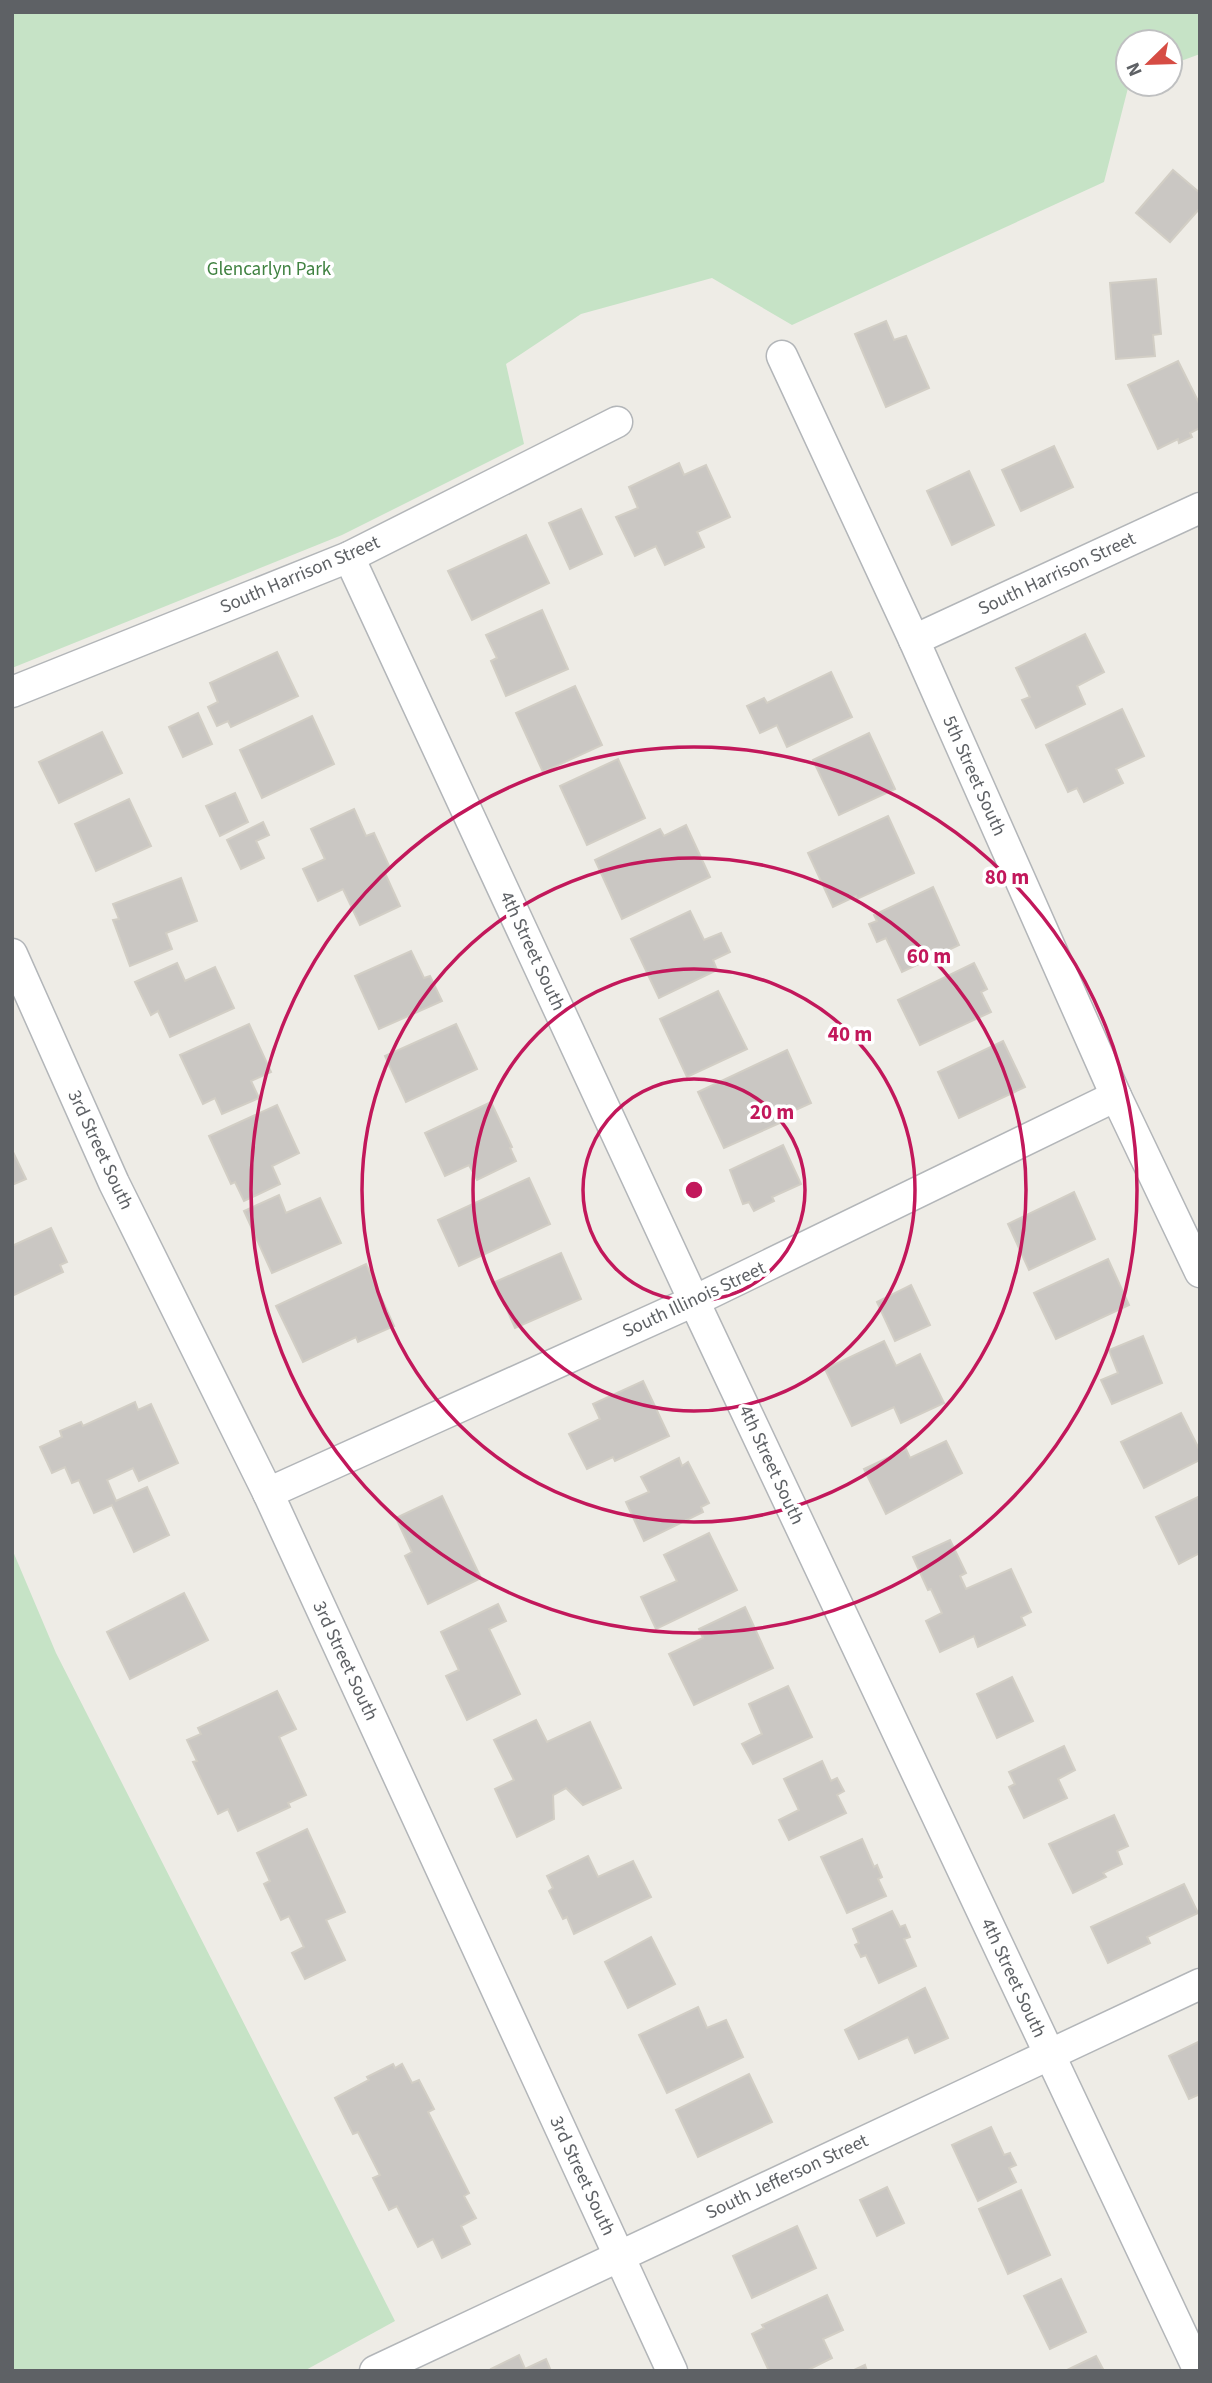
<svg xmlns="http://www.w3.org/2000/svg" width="1212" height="2383" viewBox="0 0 1212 2383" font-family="'Source Sans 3',sans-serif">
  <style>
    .green { fill: #c6e3c6 }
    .building { fill: #cac7c3; stroke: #d2cec5; stroke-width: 2 }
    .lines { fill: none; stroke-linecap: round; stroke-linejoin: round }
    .minor-casing { stroke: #b3b6b9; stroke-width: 33 }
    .minor { stroke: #fff; stroke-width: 30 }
    .ring { fill: none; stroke: #c2185b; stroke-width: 3.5 }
    .labels { text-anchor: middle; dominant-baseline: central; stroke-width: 7; stroke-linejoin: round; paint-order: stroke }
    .park-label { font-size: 19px; fill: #408241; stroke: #fff }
    .street-label { font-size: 19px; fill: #5e6165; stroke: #fff }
    .centre { fill: #c2185b; stroke: #fff; stroke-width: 3.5 }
    .ring-label { font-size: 21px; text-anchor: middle; font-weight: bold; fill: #c2185b; stroke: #fff; stroke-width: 7; stroke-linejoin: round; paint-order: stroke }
  </style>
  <rect width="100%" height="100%" fill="#eeece6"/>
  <g class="green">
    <polygon points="12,12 1200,12 1200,54 1170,65 1170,42 1128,42 1129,84 1104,182 792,325 712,278 581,314 506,364 524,444 342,535 12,668"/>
    <polygon points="12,1549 56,1653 395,2321 304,2371 12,2371"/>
  </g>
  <g class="building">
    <polygon points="1173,170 1200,193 1200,208 1170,242 1136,213"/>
    <polygon points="1156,279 1161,334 1153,335 1155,356 1116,359 1110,283"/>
    <polygon points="886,321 894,340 906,336 929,388 886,407 855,334"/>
    <polygon points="1178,361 1200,405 1200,428 1190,433 1192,437 1179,443 1178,439 1158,449 1128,385"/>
    <polygon points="1054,446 1073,487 1021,511 1002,470"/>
    <polygon points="679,463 684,475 706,465 730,517 697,532 704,547 665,565 656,546 635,556 616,517 638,508 629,487"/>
    <polygon points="969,471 994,525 952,545 927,491"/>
    <polygon points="581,509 602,554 570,569 549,523"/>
    <polygon points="526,535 549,583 472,620 448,571"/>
    <polygon points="542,610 568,669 506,696 491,661 497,658 486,635"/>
    <polygon points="1085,634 1104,672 1077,686 1085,704 1036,728 1022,700 1030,697 1016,668"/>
    <polygon points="277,652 298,696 231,727 228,721 217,726 208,707 218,702 210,683"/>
    <polygon points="831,672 852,717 787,747 777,725 760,733 747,706 764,698 767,703"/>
    <polygon points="575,686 602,745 543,772 516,713"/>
    <polygon points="1122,709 1144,756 1116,769 1123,783 1084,802 1077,788 1068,792 1046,745"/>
    <polygon points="198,713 212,744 183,757 169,727"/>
    <polygon points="312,716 334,764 262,798 240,750"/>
    <polygon points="102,732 122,773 59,803 39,762"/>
    <polygon points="869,733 895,789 839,815 813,760"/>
    <polygon points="618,759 645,818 587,845 560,786"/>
    <polygon points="235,793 248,822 220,836 206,806"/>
    <polygon points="129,799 151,846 96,871 75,824"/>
    <polygon points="354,809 366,836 374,833 390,868 384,871 400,906 360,925 343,889 318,901 303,869 325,859 311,829"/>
    <polygon points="888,816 914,873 857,899 856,896 833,907 808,853"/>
    <polygon points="263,822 269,835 256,841 264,858 241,869 227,840"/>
    <polygon points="686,825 710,877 622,919 595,860 660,829 664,836"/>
    <polygon points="181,878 197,921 166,933 172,949 130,966 113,920 119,919 113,904"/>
    <polygon points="933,887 959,945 902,972 886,938 877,942 869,924 877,921 874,915"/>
    <polygon points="690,911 704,940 721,933 730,952 713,960 717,970 659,998 631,939"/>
    <polygon points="411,951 424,978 430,976 442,1001 379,1029 355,976"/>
    <polygon points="177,963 185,981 215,967 234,1008 170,1037 158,1011 151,1015 135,982"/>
    <polygon points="974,963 987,989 981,992 991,1012 920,1045 898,1000"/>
    <polygon points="718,991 747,1049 687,1077 660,1019"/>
    <polygon points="249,1024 271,1072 251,1081 259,1098 222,1114 215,1098 203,1104 180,1055"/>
    <polygon points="456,1024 477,1069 406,1102 385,1056"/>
    <polygon points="1003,1041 1025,1087 959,1118 938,1072"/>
    <polygon points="787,1050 811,1103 780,1117 782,1122 724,1148 698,1092"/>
    <polygon points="491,1102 512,1147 510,1148 516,1161 477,1180 469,1165 445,1176 425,1133"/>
    <polygon points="277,1105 299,1153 272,1166 280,1184 244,1201 235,1182 231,1184 209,1136"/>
    <polygon points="783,1145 801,1184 772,1197 774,1201 754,1211 749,1202 743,1204 730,1170"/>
    <polygon points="12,1150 26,1179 12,1185"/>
    <polygon points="529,1178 550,1224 459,1266 438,1220"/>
    <polygon points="1074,1192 1095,1239 1029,1270 1008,1224"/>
    <polygon points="279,1195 286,1213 320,1198 341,1243 272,1273 244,1211"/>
    <polygon points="51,1228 67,1262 60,1265 63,1272 12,1296 12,1246"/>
    <polygon points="561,1253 581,1299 515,1328 495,1282"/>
    <polygon points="1108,1259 1129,1305 1056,1339 1034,1293"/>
    <polygon points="366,1264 394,1326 358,1342 356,1337 303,1362 276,1306"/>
    <polygon points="911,1285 930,1325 895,1341 877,1302"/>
    <polygon points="1143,1336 1162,1383 1112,1404 1101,1380 1118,1373 1109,1350"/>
    <polygon points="884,1341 896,1366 920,1354 944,1403 901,1423 894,1407 852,1426 825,1369"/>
    <polygon points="643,1381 669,1436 615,1461 613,1457 587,1469 569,1434 600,1419 593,1404"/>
    <polygon points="135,1402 138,1410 151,1404 178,1463 139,1481 133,1468 107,1480 116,1501 147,1487 169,1535 134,1552 112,1505 94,1513 79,1480 72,1483 65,1467 52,1473 40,1447 62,1437 60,1431 81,1422 83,1426"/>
    <polygon points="1181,1413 1200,1451 1200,1460 1144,1488 1121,1442"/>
    <polygon points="946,1441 962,1473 886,1514 864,1469 906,1449 910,1458"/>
    <polygon points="679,1458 682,1466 688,1462 709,1503 701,1507 703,1512 644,1541 626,1502 649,1492 641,1477"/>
    <polygon points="442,1496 481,1578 428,1604 405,1556 412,1552 396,1518"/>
    <polygon points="1200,1496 1200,1553 1179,1564 1156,1517"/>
    <polygon points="709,1533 737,1590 656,1629 641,1597 677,1581 664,1555"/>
    <polygon points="950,1540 966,1573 960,1576 966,1589 1011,1569 1031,1612 1021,1617 1025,1625 978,1647 974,1636 940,1652 926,1621 942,1613 931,1589 928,1590 913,1557"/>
    <polygon points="184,1593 208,1640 130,1679 107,1632"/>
    <polygon points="498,1604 506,1621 489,1629 520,1694 467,1720 446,1676 459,1670 441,1632"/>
    <polygon points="745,1607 773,1668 694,1705 669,1654 703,1638 699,1629"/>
    <polygon points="1012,1677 1033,1721 997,1738 977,1694"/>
    <polygon points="788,1686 812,1737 753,1764 742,1744 762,1734 749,1704"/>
    <polygon points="277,1691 296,1729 279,1737 306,1795 288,1803 290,1807 238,1831 228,1809 218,1814 193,1762 197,1761 187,1740 201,1734 198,1728"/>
    <polygon points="536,1720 547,1742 590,1722 621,1788 583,1805 566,1788 553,1795 554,1819 517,1837 495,1789 514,1780 494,1740"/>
    <polygon points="1064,1746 1075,1770 1058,1779 1067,1798 1024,1818 1009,1787 1015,1784 1009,1772"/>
    <polygon points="822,1761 831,1781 837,1778 844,1791 837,1795 846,1813 789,1840 779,1820 799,1810 784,1779"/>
    <polygon points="1114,1815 1128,1846 1117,1851 1122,1864 1103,1873 1106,1877 1073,1893 1049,1844"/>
    <polygon points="307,1829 345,1912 326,1920 345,1960 305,1979 292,1953 304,1947 289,1916 281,1920 264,1884 270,1881 257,1853"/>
    <polygon points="862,1839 874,1867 877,1865 882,1877 878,1879 886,1896 847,1913 821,1857"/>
    <polygon points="588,1856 598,1877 633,1861 651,1897 574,1934 567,1917 563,1919 549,1891 553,1888 547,1876"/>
    <polygon points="1184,1884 1198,1913 1147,1937 1150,1943 1108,1963 1091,1927"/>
    <polygon points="892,1911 900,1927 905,1925 910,1937 904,1939 916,1966 879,1983 866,1955 861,1957 855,1945 859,1943 853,1929"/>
    <polygon points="651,1937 675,1984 628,2008 605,1962"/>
    <polygon points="925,1988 948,2038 915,2053 908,2037 859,2059 845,2030"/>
    <polygon points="698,2007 707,2028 726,2020 743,2057 667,2093 639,2035"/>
    <polygon points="1200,2041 1200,2094 1189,2099 1169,2056"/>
    <polygon points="393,2064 395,2068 402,2064 412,2083 419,2080 434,2109 428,2112 469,2193 464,2196 476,2218 461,2226 470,2244 442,2258 433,2239 418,2247 397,2206 389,2210 373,2178 380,2175 358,2132 353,2134 335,2098 369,2080 367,2077"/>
    <polygon points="749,2074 772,2122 698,2157 676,2110"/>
    <polygon points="991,2127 1004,2155 1010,2153 1016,2165 1009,2168 1016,2182 978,2201 952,2145"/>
    <polygon points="887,2187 904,2223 877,2236 860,2200"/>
    <polygon points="1021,2190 1050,2255 1008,2274 979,2209"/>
    <polygon points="797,2226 816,2268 752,2298 733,2256"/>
    <polygon points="1061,2279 1086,2332 1050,2349 1024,2296"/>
    <polygon points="827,2295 843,2330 823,2339 832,2358 806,2371 769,2371 752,2334 764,2328 762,2325"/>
    <polygon points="519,2355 525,2369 546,2359 551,2371 492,2371 491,2369"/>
    <polygon points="1096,2356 1104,2371 1065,2371"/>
    <polygon points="865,2365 867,2371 852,2371"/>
  </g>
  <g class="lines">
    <g class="minor-casing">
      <g id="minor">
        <polyline points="782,356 914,640 1116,1096 1200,1272"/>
        <polyline points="349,557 694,1301 1199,2371"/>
        <polyline points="914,640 1200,508"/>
        <polyline points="12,692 349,557 617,422"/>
        <polyline points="12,954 114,1183 268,1493 672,2371"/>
        <polyline points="268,1493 694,1301 1116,1096"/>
        <polyline points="375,2371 1200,1984"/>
      </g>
    </g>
    <use href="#minor" class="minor"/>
  </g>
  <g class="ring">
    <circle cx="694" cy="1190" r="111"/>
    <circle cx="694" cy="1190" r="221"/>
    <circle cx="694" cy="1190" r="332"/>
    <circle cx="694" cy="1190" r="443"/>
  </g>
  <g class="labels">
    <g class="park-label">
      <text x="269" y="269">Glencarlyn Park</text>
    </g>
    <g class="street-label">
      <text transform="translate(1057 574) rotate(-25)">South Harrison Street</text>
      <text transform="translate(300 575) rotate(-23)">South Harrison Street</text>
      <text transform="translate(974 776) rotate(66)">5th Street South</text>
      <text transform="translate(532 951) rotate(65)">4th Street South</text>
      <text transform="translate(100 1150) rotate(65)">3rd Street South</text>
      <text transform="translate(694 1300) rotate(-25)">South Illinois Street</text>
      <text transform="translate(771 1465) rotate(65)">4th Street South</text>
      <text transform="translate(345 1661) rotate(65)">3rd Street South</text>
      <text transform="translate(1013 1978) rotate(65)">4th Street South</text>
      <text transform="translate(582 2176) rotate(65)">3rd Street South</text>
      <text transform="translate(787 2177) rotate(-25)">South Jefferson Street</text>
    </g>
  </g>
  <circle cx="694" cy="1190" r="10" class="centre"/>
  <g class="ring-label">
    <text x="1007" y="884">80 m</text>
    <text x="929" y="963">60 m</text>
    <text x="850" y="1041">40 m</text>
    <text x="772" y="1119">20 m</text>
  </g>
  <rect width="1212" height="2383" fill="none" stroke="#5e6165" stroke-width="28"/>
  <g transform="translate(1149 63) rotate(247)"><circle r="33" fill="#ffffff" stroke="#bfc0c1" stroke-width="2"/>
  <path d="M0-5L12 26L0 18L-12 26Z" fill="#d64c44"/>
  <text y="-10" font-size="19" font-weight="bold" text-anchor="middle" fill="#5e6165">N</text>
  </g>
</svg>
